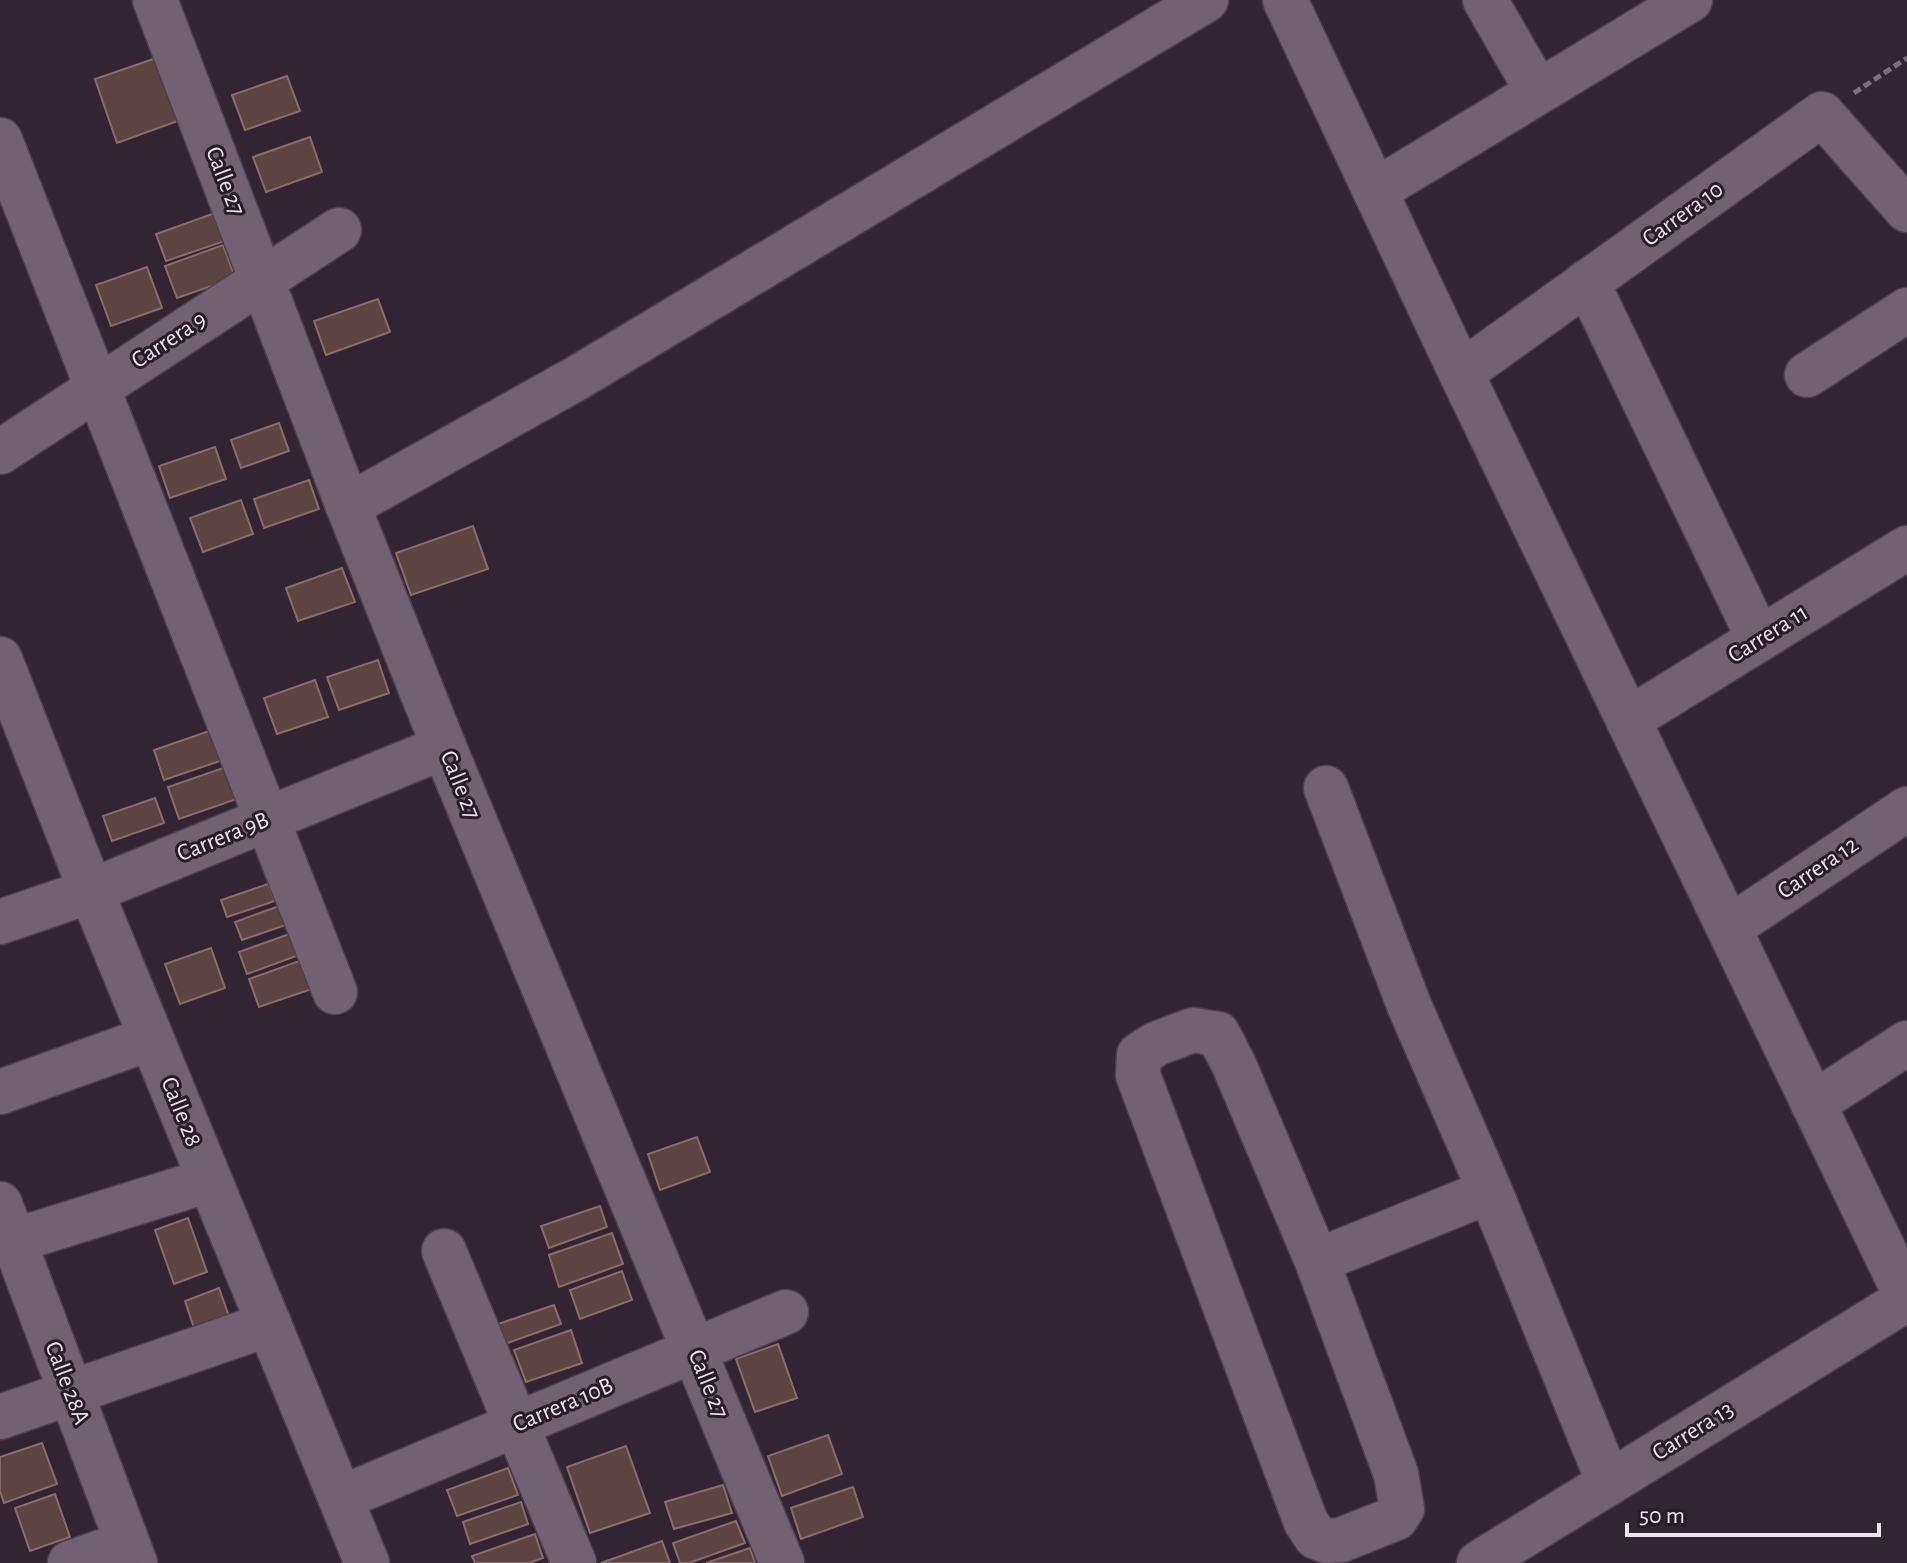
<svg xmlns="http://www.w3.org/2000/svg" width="1907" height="1563" viewBox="0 0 1907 1563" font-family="'Alegreya Sans',sans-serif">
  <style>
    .building { fill: #5c4443; stroke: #876d6c; stroke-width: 2 }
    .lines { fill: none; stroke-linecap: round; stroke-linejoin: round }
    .minor-casing { stroke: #4d404d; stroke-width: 47 }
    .path { stroke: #7c6f7c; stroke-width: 5; stroke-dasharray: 8 4; stroke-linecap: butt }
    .minor { stroke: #726172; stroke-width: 44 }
    .labels { text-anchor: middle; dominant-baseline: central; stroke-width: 6; stroke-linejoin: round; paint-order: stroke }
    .street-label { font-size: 24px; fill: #ede3ed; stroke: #291b29 }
  </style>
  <rect width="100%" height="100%" fill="#332433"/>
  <g class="building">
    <polygon points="156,58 178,121 117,143 95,79"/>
    <polygon points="287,76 300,111 245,130 232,95"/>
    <polygon points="310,137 322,172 266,192 253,157"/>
    <polygon points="215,213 225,241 166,261 156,234"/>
    <polygon points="223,245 235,278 177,298 165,266"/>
    <polygon points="147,267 162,308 111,326 96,285"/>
    <polygon points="378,299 390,332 326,355 314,321"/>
    <polygon points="279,423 289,451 241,468 231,440"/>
    <polygon points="215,447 226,479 170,498 159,466"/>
    <polygon points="309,480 319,509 264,528 254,499"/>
    <polygon points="241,500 253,534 203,552 190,518"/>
    <polygon points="473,526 488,569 411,595 396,553"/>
    <polygon points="342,568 355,602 298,621 286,588"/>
    <polygon points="378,660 389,693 339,710 327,677"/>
    <polygon points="315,680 328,717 277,734 264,698"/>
    <polygon points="215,729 226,759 164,780 154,750"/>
    <polygon points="226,767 237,799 179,819 168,787"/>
    <polygon points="155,798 164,823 112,841 103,816"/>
    <polygon points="268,884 275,901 227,917 221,900"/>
    <polygon points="279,906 286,925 242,940 235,922"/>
    <polygon points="295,932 302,954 247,974 239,952"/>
    <polygon points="211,948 225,988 180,1004 165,964"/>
    <polygon points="305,959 315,988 259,1007 249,979"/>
    <polygon points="697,1137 710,1172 660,1190 648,1154"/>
    <polygon points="600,1206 607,1227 549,1248 541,1226"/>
    <polygon points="188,1218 207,1272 174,1284 155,1230"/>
    <polygon points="612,1233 623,1264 559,1287 549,1255"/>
    <polygon points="622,1271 632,1300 580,1319 570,1290"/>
    <polygon points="219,1288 232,1325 197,1337 185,1301"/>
    <polygon points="554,1305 561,1324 505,1344 498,1324"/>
    <polygon points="571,1330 582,1363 526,1382 514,1350"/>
    <polygon points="778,1344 797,1398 755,1412 736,1359"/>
    <polygon points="828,1435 842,1474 782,1496 768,1456"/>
    <polygon points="42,1443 57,1484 4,1503 0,1491 0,1457"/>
    <polygon points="626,1446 650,1513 590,1533 567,1467"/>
    <polygon points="508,1468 518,1495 457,1516 447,1490"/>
    <polygon points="723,1485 732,1513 674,1529 665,1502"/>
    <polygon points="853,1487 863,1517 801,1539 791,1508"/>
    <polygon points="55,1494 70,1537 30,1551 15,1508"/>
    <polygon points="521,1502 528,1524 470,1544 463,1522"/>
    <polygon points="736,1521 745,1543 689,1563 680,1563 673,1543"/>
    <polygon points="535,1534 543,1558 529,1563 475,1563 472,1556"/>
    <polygon points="662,1541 670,1563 601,1563"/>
    <polygon points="750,1548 755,1563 706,1563"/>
  </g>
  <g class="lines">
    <g class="minor-casing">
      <g id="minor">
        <polyline points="155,0 348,506 444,747 782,1563"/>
        <polyline points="1285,0 1461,373 1907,1298"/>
        <polyline points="1485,0 1538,92"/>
        <polyline points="0,140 335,992"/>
        <polyline points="1375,191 1690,0"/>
        <polyline points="1587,282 1759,639"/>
        <polyline points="1461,373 1822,114 1907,210"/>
        <polyline points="1807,375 1907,310"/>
        <polyline points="0,452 339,230"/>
        <polyline points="348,506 577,378 1206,0"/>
        <polyline points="0,659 91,891 367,1563"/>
        <polyline points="1628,720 1907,548"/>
        <polyline points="1326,788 1409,1005 1490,1191 1609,1483"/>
        <polyline points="0,922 91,891 444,747"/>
        <polyline points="1729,928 1907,809"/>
        <polygon points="1193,1030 1218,1034 1234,1065 1317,1261 1396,1474 1402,1509 1396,1518 1341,1540 1327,1541 1316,1537 1306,1522 1138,1075 1139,1055 1156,1044"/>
        <polyline points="0,1092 151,1038"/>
        <polyline points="1813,1104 1907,1043"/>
        <polyline points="0,1204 135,1563"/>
        <polyline points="0,1245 209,1180"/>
        <polyline points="444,1251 574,1563"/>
        <polyline points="1317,1261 1490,1191"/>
        <polyline points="0,1417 269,1324"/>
        <polyline points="341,1498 786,1312"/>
        <polyline points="70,1563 127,1543"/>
        <polyline points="1479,1563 1907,1299"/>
      </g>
    </g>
    <polyline class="path" points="1854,93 1907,58"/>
    <use href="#minor" class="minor"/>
  </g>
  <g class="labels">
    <g class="street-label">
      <text transform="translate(225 181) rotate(69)">Calle 27</text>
      <text transform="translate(1683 214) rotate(-36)">Carrera 10</text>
      <text transform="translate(169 340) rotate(-33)">Carrera 9</text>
      <text transform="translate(1768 634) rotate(-32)">Carrera 11</text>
      <text transform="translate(460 785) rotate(68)">Calle 27</text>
      <text transform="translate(223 837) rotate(-22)">Carrera 9B</text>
      <text transform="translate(1818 868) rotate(-34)">Carrera 12</text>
      <text transform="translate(181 1112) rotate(68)">Calle 28</text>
      <text transform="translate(67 1383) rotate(69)">Calle 28A</text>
      <text transform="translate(708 1384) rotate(68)">Calle 27</text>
      <text transform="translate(563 1405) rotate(-23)">Carrera 10B</text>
      <text transform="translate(1693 1431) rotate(-32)">Carrera 13</text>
    </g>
  </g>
  <path d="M1627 1523v12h252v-12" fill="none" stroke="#ede3ed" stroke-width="4"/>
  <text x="1639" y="1523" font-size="24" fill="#ede3ed" stroke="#291b29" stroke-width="6" paint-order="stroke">50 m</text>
</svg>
